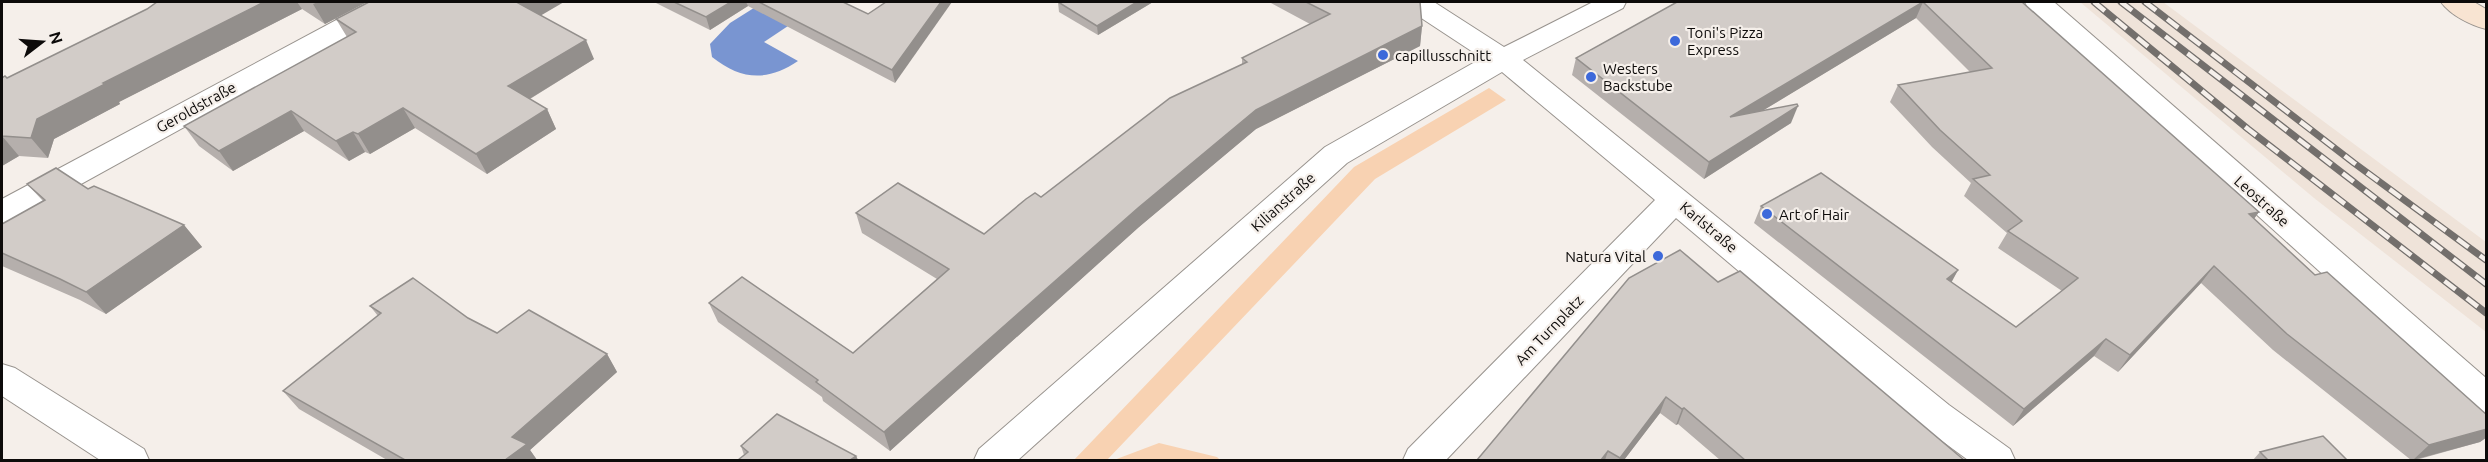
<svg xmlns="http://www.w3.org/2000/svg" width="2488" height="462" viewBox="0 0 2488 462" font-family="Ubuntu,sans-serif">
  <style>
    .built { fill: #efe3d9 }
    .green { fill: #f8d2b2 }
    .water { fill: #7995d1 }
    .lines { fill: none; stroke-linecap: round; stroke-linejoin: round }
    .street-casing { stroke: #98938e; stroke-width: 2 }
    .secondary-casing { stroke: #98938e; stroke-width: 2 }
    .street { fill: #fff; fill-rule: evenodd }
    .secondary { fill: #f8e4d2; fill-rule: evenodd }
    .rail-casing { stroke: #736f6c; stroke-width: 7 }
    .rail { stroke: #f5efea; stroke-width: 4.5; stroke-dasharray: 14; stroke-linecap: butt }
    .wall { fill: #b5afac }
    .shaded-wall { fill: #938f8c }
    .building { fill: #d2ccc8; stroke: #938f8c; stroke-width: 1.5 }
    .poi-dot { fill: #3d69da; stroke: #f5efea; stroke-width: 2 }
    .labels { text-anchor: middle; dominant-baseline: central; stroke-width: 4.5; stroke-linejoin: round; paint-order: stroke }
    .poi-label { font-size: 15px; fill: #0d0b0a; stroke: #f5efea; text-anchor: start }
    .street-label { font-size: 15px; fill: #0d0b0a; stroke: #f5efea }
  </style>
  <rect width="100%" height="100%" fill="#f5efea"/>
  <polygon class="built" points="2080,2 2163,2 2486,242 2486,332 2314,198"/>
  <g class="green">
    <polygon points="1489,88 1506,100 1375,179 1107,460 1074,460 1354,167"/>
    <polygon points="1159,443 1217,457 1220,460 1114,460"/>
  </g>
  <path class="water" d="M757,6L812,10L764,42L798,61C767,82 741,80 712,57L710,44L730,23Z"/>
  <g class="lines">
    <g class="street-casing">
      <g id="street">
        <polygon points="370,2 404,2 400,8 14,221 2,224 2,199"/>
        <polygon points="1403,2 1434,2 1504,47 1593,2 1626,2 1623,8 1523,60 1949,405 2010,449 2015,460 1968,460 1923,427 1676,218 1446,460 1403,460 1408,449 1655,200 1502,72 1347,163 1018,460 974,460 979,449 1325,147 1482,58 1406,8"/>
        <polygon points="2025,2 2054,2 2486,378 2486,414 2473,410 2028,8"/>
        <polygon points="2,364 15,368 144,449 149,460 100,460 2,396"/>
      </g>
    </g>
    <g class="secondary-casing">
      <path id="secondary" d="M2441,2H2474L2486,9V29C2472,26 2450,15 2441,2Z"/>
    </g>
    <use href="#street" class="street"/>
    <use href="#secondary" class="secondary"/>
    <g class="rail-casing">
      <g id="rail">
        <polyline points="2094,2 2248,129 2486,313"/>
        <polyline points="2121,2 2486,284"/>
        <polyline points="2145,2 2354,163 2486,260"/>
      </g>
    </g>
    <use href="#rail" class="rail"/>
  </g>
  <g class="wall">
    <polygon points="157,2 367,2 325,24 302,9 119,102 120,104 54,139 48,158 19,156 2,166 2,78 7,78 147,9"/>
    <polygon points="654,2 843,2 868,14 886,2 895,83 748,6 710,30"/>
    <polygon points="1058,2 1153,2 1098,35 1059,12"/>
    <polygon points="1269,2 1420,2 1422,26 1420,46 1256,129 1139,227 890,451 823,401 822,397 718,322 709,303 853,353 937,279 862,233 856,213 984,234 1242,65 1242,58 1310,24"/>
    <polygon points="1677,2 2022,2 2259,212 2254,219 2315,275 2487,415 2487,437 2480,442 2416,460 2411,460 2273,350 2201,283 2118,372 2094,356 2013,426 1754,223 1761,206 1958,270 1951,282 2016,327 2062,291 1998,248 2007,233 1964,196 1971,183 1932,147 1890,102 1898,85 1970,72 1916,18 1762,111 1791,123 1704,179 1572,75 1576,58"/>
    <polygon points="541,15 594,59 530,99 547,109 556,129 487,174 415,128 370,154 365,152 349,161 304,131 233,171 199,146 184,126 347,37 336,19"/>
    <polygon points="27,184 88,189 184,225 202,247 106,314 80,300 2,266 2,224 43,201"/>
    <polygon points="1718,282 1964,460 1720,460 1678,424 1676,425 1660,413 1624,460 1477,460"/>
    <polygon points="370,306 468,318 497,333 607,354 617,372 530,450 537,460 387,460 299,409 283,391 378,316"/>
    <polygon points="741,446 856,456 858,460 738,460 744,455"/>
    <polygon points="2260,452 2347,460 2253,460"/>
  </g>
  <g class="shaded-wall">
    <polygon points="264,2 297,2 302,9 119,102 120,104 54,139 48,158 31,138 37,119 103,83"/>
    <polygon points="318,2 367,2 325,24 313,4"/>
    <polygon points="521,2 564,2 528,23 518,3"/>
    <polygon points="731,2 746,2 748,6 710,30 706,17"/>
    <polygon points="941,2 952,2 895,83 892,70"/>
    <polygon points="1137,2 1153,2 1098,35 1097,26"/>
    <polygon points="1923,2 1916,18 1724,134 1730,117"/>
    <polygon points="1422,26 1420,46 1256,129 1139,227 890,451 884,432 1138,208 1256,110"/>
    <polygon points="586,40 594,59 518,106 508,86"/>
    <polygon points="1798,106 1791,123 1704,179 1709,162"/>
    <polygon points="403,108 415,128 370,154 358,134"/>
    <polygon points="547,109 556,129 487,174 476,154"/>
    <polygon points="291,111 304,131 233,171 219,151"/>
    <polygon points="353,132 365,152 349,161 336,141"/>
    <polygon points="2,136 19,156 2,166"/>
    <polygon points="2259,212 2246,229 2249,214"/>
    <polygon points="184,225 202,247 106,314 86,292"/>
    <polygon points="2214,266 2201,283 2118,372 2130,355"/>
    <polygon points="1958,270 1949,287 1947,279"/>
    <polygon points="2106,339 2094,356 2013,426 2024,409"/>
    <polygon points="607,354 617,372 530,450 537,460 505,460 512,437"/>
    <polygon points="1666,397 1660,413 1624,460 1619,460 1620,458"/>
    <polygon points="1684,408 1678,424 1676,425 1682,409"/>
    <polygon points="2487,429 2487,437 2480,442 2413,460 2429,445"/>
    <polygon points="1608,451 1605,460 1601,460"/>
    <polygon points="856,456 858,460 850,460"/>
  </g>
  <g class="building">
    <polygon points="157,2 264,2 103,83 105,84 37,119 31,138 2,136 2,78 5,76 7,78 147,9"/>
    <polygon points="369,2 521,2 518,3 586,40 508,86 547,109 476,154 403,108 358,134 353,132 336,141 291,111 219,151 184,126 356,32 336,19"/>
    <polygon points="674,2 731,2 706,17"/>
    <polygon points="759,2 843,2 868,14 886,2 941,2 892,70"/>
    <polygon points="1058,2 1137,2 1097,26"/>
    <polygon points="1306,2 1420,2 1422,26 1256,110 1138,208 884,432 816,382 818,380 709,303 742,277 853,353 949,269 856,213 898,183 984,234 1026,199 1035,193 1041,197 1170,98 1247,62 1242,58 1330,14"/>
    <polygon points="1677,2 1923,2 1730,117 1797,104 1798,106 1709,162 1576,58"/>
    <polygon points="1923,2 2022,2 2259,212 2249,214 2315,275 2327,272 2487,415 2487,429 2429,445 2287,334 2214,266 2130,355 2106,339 2024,409 1761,206 1821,173 1958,270 1947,279 2016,327 2078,278 2008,231 2022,221 1973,179 1990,175 1940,130 1898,85 1992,68"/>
    <polygon points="56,168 88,189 94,186 184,225 86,292 60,279 2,253 2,224 45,200 27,184"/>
    <polygon points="1680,250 1718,282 1740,271 1964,460 1745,460 1684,408 1682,409 1666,397 1620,458 1608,451 1601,460 1477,460 1629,278"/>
    <polygon points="413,278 468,318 497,333 529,310 607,354 512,437 527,444 505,460 405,460 283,391 381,313 370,306"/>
    <polygon points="777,414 856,456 850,460 738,460 748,452 741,446"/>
    <polygon points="2323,436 2347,460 2268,460 2260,452"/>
  </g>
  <g class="poi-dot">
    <circle cx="1675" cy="41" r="6"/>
    <circle cx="1383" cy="55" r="6"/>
    <circle cx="1591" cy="77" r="6"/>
    <circle cx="1767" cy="214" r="6"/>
    <circle cx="1658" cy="256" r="6"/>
  </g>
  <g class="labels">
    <g class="poi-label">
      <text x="1687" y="32">Toni's Pizza<tspan x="1687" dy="17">Express</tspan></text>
      <text x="1395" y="55">capillusschnitt</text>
      <text x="1603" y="68">Westers<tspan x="1603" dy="17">Backstube</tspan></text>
      <text x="1779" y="214">Art of Hair</text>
      <text x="1646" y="256" text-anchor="end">Natura Vital</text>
    </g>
    <g class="street-label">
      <text transform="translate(196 107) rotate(-29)">Geroldstraße</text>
      <text transform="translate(2262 201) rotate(42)">Leostraße</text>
      <text transform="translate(1283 202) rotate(-42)">Kilianstraße</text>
      <text transform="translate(1709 227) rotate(40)">Karlstraße</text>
      <text transform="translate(1549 330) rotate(-46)">Am Turnplatz</text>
    </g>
  </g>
  <rect width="2488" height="462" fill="none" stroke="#0d0b0a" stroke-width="6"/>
  <g transform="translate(42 42) rotate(73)" stroke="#f5efea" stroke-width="4.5" paint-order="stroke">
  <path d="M0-4.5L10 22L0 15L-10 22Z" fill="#0d0b0a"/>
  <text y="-9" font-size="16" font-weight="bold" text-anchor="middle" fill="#0d0b0a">N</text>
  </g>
</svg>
